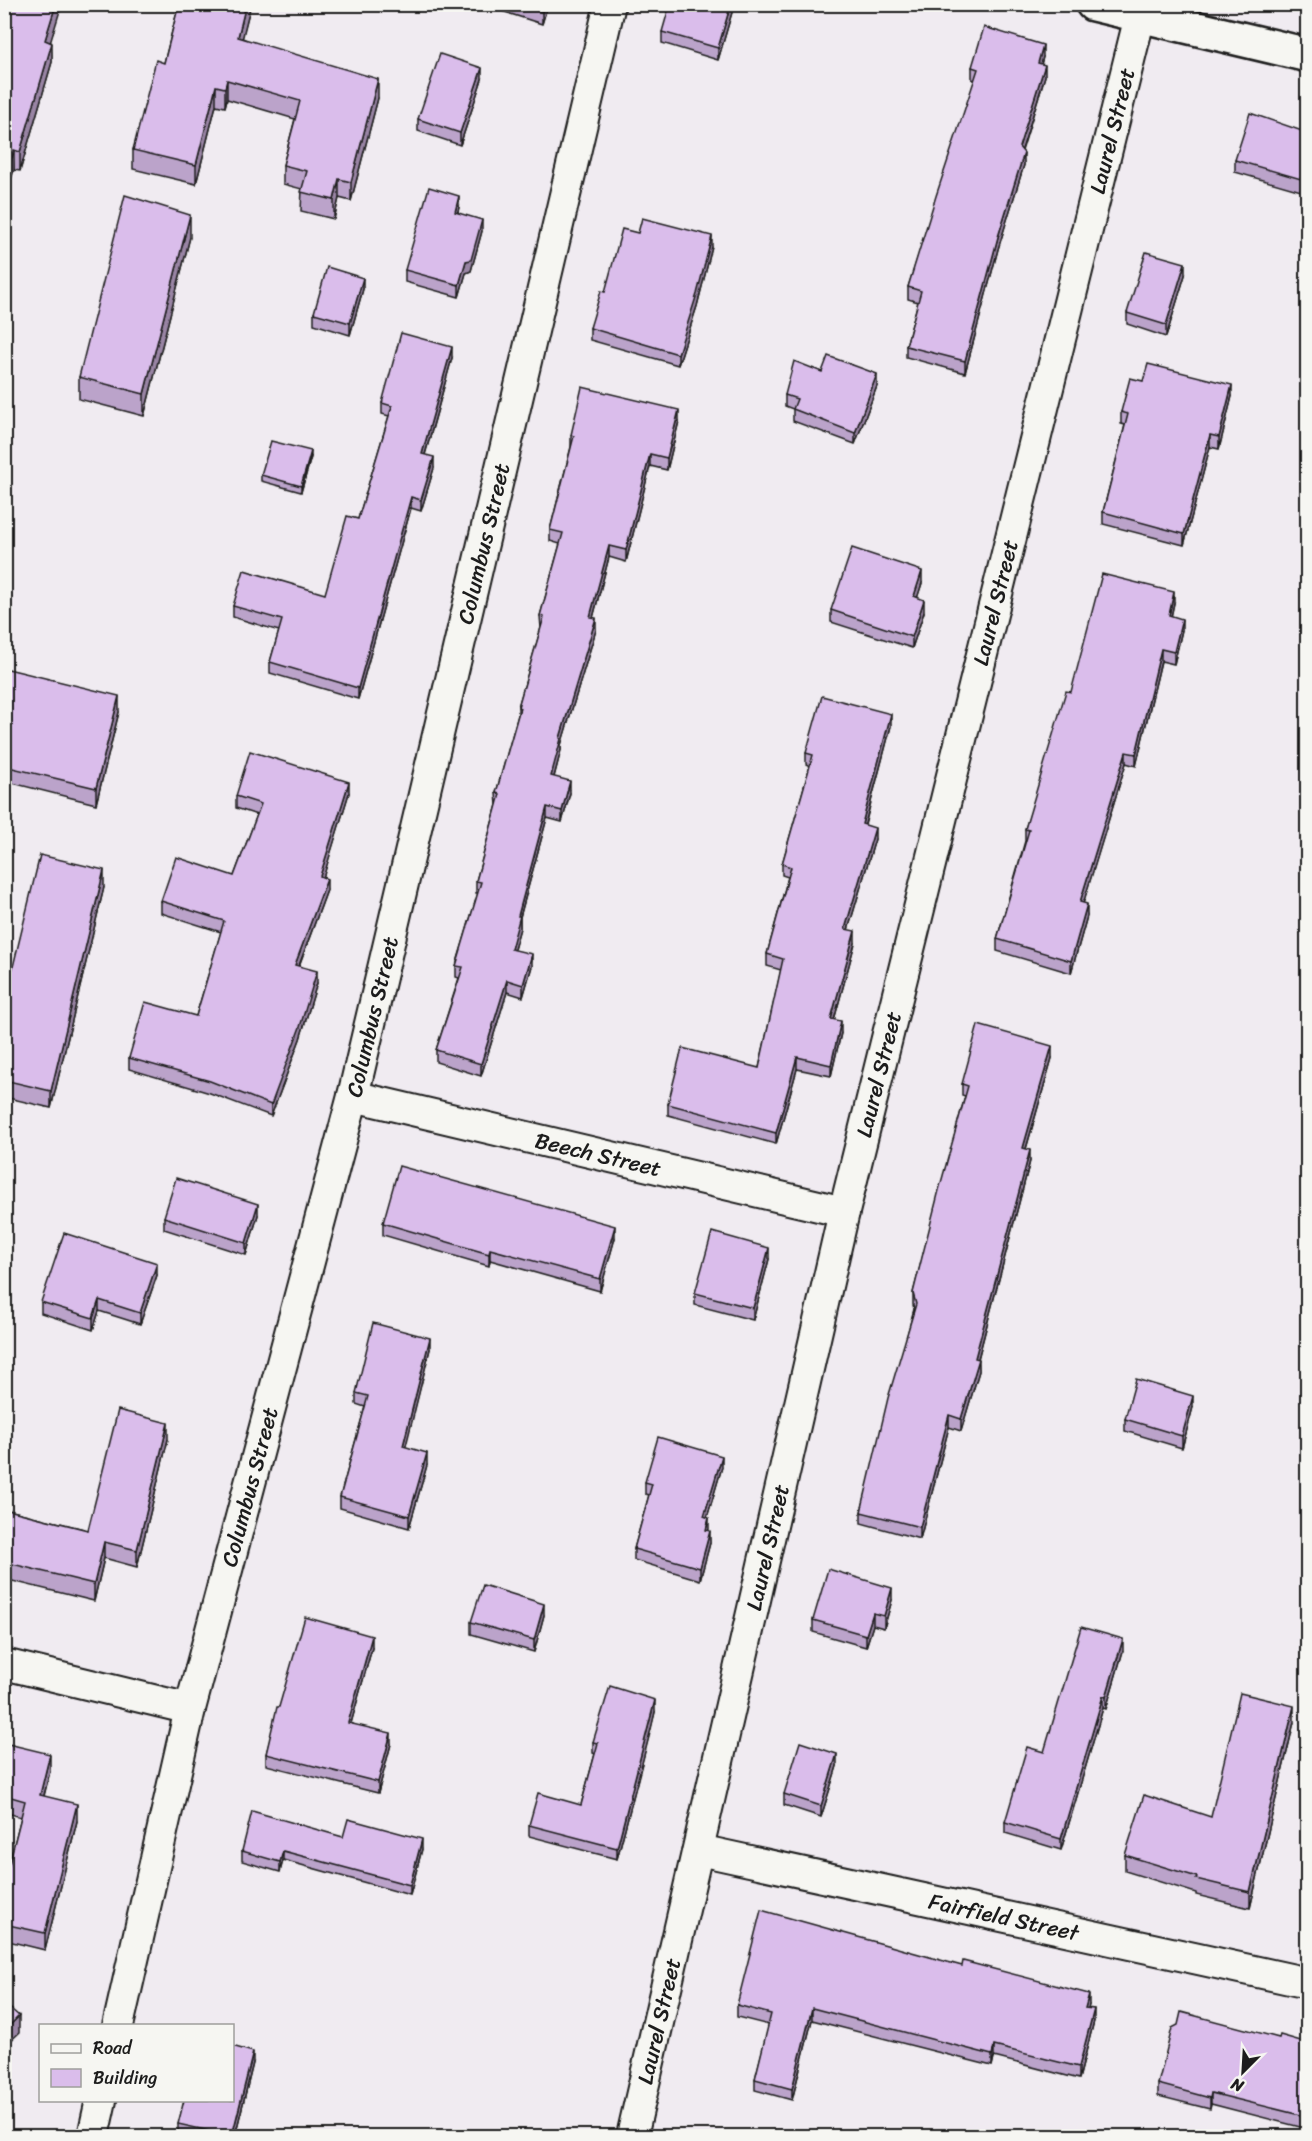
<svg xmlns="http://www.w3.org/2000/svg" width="1312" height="2141" viewBox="0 0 1312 2141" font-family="Sriracha,sans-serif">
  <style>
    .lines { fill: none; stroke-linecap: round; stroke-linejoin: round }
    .minor-casing { stroke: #1c1c1c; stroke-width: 34 }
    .tertiary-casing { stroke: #1c1c1c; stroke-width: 38 }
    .minor { stroke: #f6f6f2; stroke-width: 30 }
    .tertiary { stroke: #f6f6f2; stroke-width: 33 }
    .wall { fill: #bba3ca; stroke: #1c1c1c; stroke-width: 1.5 }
    .shaded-wall { fill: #9984a4; stroke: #1c1c1c; stroke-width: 1.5 }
    .building { fill: #dabdeb; stroke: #1c1c1c; stroke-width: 1.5 }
    .labels { text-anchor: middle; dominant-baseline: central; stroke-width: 4.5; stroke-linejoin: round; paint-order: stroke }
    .street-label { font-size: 22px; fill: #1c1c1c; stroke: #f6f6f2 }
  </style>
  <rect width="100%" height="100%" fill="#f0ebf1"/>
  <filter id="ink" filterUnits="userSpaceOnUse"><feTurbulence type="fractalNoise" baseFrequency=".0167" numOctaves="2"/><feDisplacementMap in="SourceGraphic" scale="12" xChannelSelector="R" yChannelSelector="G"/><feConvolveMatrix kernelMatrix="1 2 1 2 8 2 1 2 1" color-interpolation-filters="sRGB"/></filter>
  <g filter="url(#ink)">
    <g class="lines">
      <g class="minor-casing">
        <g id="minor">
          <path id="s1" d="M353,1096L844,1212"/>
          <polyline points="4,1664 190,1709"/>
          <path id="s2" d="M699,1850L1308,1983"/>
          <path id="s3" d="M118,2026L190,1709L353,1096L610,4"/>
          <polyline points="93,2136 101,2100"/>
          <path id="s4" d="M632,2136L844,1212L1140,16"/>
        </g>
      </g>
      <g class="tertiary-casing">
        <polyline id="tertiary" points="1093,4 1308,55"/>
      </g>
      <use href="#minor" class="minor"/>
      <use href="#tertiary" class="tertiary"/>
    </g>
    <g class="wall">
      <polygon points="4,4 51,42 52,62 20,171 14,170"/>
      <polygon points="179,4 251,4 242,38 378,98 351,201 339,198 334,219 301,211 302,189 283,184 283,165 295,119 227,99 225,107 216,105 196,184 133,169 133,150 164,63"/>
      <polygon points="489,4 548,4 542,24 489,7"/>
      <polygon points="733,4 733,9 718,60 662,43 662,32"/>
      <polygon points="1043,57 1041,64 1045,76 1022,151 1024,165 998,249 965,373 906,357 906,346 918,302 908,299 908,287 975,80 972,79 972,67"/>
      <polygon points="482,79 460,145 418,131 418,119"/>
      <polygon points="1308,133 1308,193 1235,172 1235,160"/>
      <polygon points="459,207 458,212 482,231 471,271 466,273 459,297 405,282 405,270"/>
      <polygon points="638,233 712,247 697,306 678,365 590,340 590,328 605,292"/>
      <polygon points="190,237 144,416 79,399 79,377"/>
      <polygon points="1185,275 1166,337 1127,324 1127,313"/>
      <polygon points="363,289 350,335 314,324 314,313"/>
      <polygon points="452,358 425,455 434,468 421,511 411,508 358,699 270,673 270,662 279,631 233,617 233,606 325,594 358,519 389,416 382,414 382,403"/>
      <polygon points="822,372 877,386 855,444 793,421 793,409 785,406 785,395"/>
      <polygon points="1143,381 1232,396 1219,449 1210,447 1184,545 1103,524 1103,512 1125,425 1121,424 1121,412"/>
      <polygon points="679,421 667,470 650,466 626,562 609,557 593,618 596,630 561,745 561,750 554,777 570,793 562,822 547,818 520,917 520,928 514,949 532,966 523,997 507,992 481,1076 436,1062 436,1050 459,978 456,977 456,966 478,893 476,893 476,881 497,805 496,793 518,715 518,707 541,628 540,616 560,544 550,541 550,530 571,447 571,435"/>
      <polygon points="311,457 301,492 261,481 261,475"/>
      <polygon points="922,583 917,598 924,612 912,648 831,622 831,610"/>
      <polygon points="1174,603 1171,616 1182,630 1174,664 1161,661 1136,766 1126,763 1083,903 1087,916 1071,973 997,951 997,939 1025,841 1025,829 1071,692"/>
      <polygon points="4,668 119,712 96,804 4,781"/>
      <polygon points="891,726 865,825 875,839 848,930 855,943 834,1020 841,1033 831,1076 797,1069 776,1144 668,1115 668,1104 759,1068 781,970 767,966 767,954 788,877 782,875 782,864 810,766 806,764 806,753"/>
      <polygon points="349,793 323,877 327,890 299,966 317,983 300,1039 271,1116 210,1093 129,1069 129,1058 196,1016 221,932 161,913 161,901 234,876 257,815 236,808 236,796"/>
      <polygon points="104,887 51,1108 4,1097 4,1004"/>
      <polygon points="1052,1058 1026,1149 1030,1161 978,1359 979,1371 961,1431 949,1427 920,1539 861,1523 861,1512 914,1309 913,1305 913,1293 965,1096 962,1095 962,1084"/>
      <polygon points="258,1215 246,1255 164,1229 164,1217"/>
      <polygon points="383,1223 615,1238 600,1291 490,1260 489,1266 383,1235"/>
      <polygon points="769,1259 753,1320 695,1305 695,1293"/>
      <polygon points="157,1275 140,1324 99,1311 93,1330 41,1313 41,1302"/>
      <polygon points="430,1349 405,1447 427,1465 409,1528 340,1508 340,1497 365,1407 356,1404 356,1393"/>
      <polygon points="1193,1407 1182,1448 1125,1431 1125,1419"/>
      <polygon points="168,1439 137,1567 104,1558 94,1601 4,1579 4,1509 88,1530"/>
      <polygon points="722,1467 707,1517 710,1543 700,1580 634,1560 634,1549 649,1495 645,1494 645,1482"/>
      <polygon points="892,1600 884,1628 873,1625 866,1647 813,1632 813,1620"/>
      <polygon points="544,1615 534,1652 471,1634 471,1622"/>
      <polygon points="372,1648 351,1723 391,1744 378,1793 266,1765 266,1754 279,1707"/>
      <polygon points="1123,1651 1106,1709 1103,1708 1061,1850 1005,1833 1005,1822 1044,1752"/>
      <polygon points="655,1712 617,1859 529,1836 529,1825 581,1805 595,1754 593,1753 593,1742"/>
      <polygon points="1294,1722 1250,1908 1196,1895 1196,1893 1125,1871 1125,1855 1211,1817"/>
      <polygon points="4,1743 50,1771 44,1796 77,1821 45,1950 4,1940 4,1884 21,1817 4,1812"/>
      <polygon points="837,1766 821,1817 784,1805 784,1794"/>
      <polygon points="343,1837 422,1849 410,1895 283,1860 280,1872 242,1861 242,1851"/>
      <polygon points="737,2005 1089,2005 1088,2008 1094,2021 1079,2079 994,2057 992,2066 812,2020 792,2100 755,2090 755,2079 769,2025 737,2017"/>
      <polygon points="1279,2038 1308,2043 1308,2129 1211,2104 1210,2109 1158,2096 1158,2084"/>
      <polygon points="253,2063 235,2136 184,2136 178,2135 178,2124"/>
    </g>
    <g class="shaded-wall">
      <polygon points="56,4 62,4 45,60 45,40"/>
      <polygon points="246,4 251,4 238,56 238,37"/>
      <polygon points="545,4 548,4 542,24 542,12"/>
      <polygon points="731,4 733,4 733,9 718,60 718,48"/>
      <polygon points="52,43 52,62 20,171 20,152"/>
      <polygon points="1043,45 1043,57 1038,75 1038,63"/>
      <polygon points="1045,65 1045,76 1019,159 1019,147"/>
      <polygon points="482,68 482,79 460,145 460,133"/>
      <polygon points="378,79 378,98 351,201 351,182"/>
      <polygon points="227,80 227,99 225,107 225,88"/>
      <polygon points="216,86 216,105 196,184 196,165"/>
      <polygon points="14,150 14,170 4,201 4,182"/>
      <polygon points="1024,153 1024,165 998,249 965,373 965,361 998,237"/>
      <polygon points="339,179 339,198 334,219 334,200"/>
      <polygon points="459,196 459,207 455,223 455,212"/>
      <polygon points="190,215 190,237 144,416 144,394"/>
      <polygon points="482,220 482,231 471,271 466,273 459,297 459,285 466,261"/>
      <polygon points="712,236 712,247 697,306 678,365 678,354"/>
      <polygon points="1185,263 1185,275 1166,337 1166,325"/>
      <polygon points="363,278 363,289 350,335 350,323"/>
      <polygon points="452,347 452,358 422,465 422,454"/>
      <polygon points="877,374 877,386 855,444 855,433"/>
      <polygon points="1232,385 1232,396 1219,449 1219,437"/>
      <polygon points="679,410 679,421 667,470 667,458"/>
      <polygon points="1210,435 1210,447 1184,545 1184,534"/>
      <polygon points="311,451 311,457 301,492 301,486"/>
      <polygon points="650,454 650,466 626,562 626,550"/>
      <polygon points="434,457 434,468 421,511 421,500"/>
      <polygon points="411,497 411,508 358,699 358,688"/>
      <polygon points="609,546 609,557 590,629 590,617"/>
      <polygon points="922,571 922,583 914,608 914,596"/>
      <polygon points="1174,592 1174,603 1169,627 1169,615"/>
      <polygon points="924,600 924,612 912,648 912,637"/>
      <polygon points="596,618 596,630 561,745 561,750 551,788 551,776 560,738"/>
      <polygon points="1182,619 1182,630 1174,664 1174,652"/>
      <polygon points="1161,649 1161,661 1136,766 1136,754"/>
      <polygon points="119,696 119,712 96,804 96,788"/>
      <polygon points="891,714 891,726 862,835 862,824"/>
      <polygon points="1126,752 1126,763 1080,914 1080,902"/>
      <polygon points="570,781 570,793 562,822 562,811"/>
      <polygon points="349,782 349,793 320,888 320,876"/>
      <polygon points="547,807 547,818 520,917 520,928 511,960 511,949 518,916"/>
      <polygon points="875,828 875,839 845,940 845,929"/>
      <polygon points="104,870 104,887 51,1108 51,1091"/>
      <polygon points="327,879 327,890 295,976 295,965"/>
      <polygon points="1087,904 1087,916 1071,973 1071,961"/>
      <polygon points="855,931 855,943 831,1031 831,1019"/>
      <polygon points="532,954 532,966 523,997 523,985"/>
      <polygon points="317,971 317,983 300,1039 271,1116 271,1105"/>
      <polygon points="507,980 507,992 481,1076 481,1064"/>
      <polygon points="841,1021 841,1033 831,1076 831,1065"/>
      <polygon points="1052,1046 1052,1058 1023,1159 1023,1148"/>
      <polygon points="797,1057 797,1069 776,1144 776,1133"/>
      <polygon points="1030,1150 1030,1161 975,1370 975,1358"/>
      <polygon points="258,1204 258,1215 246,1255 246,1243"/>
      <polygon points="615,1226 615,1238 600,1291 600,1279"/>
      <polygon points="769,1248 769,1259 753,1320 753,1308"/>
      <polygon points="490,1249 490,1260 489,1266 489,1254"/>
      <polygon points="157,1263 157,1275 140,1324 140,1313"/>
      <polygon points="99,1300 99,1311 93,1330 93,1318"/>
      <polygon points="430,1338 430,1349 403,1458 403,1446"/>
      <polygon points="979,1359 979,1371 961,1431 961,1419"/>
      <polygon points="1193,1396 1193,1407 1182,1448 1182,1436"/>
      <polygon points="949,1415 949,1427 920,1539 920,1527"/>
      <polygon points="168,1423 168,1439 137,1567 137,1550"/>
      <polygon points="427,1453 427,1465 409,1528 409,1516"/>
      <polygon points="722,1456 722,1467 704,1528 704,1516"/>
      <polygon points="709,1518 709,1529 706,1541 706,1530"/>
      <polygon points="710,1531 710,1543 700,1580 700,1568"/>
      <polygon points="104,1542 104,1558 94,1601 94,1584"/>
      <polygon points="892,1588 892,1600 884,1628 884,1616"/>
      <polygon points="544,1604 544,1615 534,1652 534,1640"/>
      <polygon points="873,1613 873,1625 866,1647 866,1635"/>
      <polygon points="372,1636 372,1648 348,1734 348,1723"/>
      <polygon points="1123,1639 1123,1651 1106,1709 1106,1697"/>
      <polygon points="1103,1696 1103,1708 1061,1850 1061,1839"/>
      <polygon points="655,1700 655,1712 651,1729 617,1859 617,1848"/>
      <polygon points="1294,1706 1294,1722 1250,1908 1250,1892"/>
      <polygon points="391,1733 391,1744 378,1793 378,1782"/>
      <polygon points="50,1754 50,1771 40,1811 40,1795"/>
      <polygon points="837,1754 837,1766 821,1817 821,1806"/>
      <polygon points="77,1804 77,1821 45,1950 45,1933"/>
      <polygon points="422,1839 422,1849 410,1895 410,1885"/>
      <polygon points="283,1851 283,1860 280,1872 280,1862"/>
      <polygon points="1089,1994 1089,2005 1085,2019 1085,2008"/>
      <polygon points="812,2008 812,2020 792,2100 792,2089"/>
      <polygon points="1094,2009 1094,2021 1079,2079 1079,2067"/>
      <polygon points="19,2016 19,2033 4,2047 4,2031"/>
      <polygon points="994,2046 994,2057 992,2066 992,2055"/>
      <polygon points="253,2052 253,2063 235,2136 232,2136"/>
      <polygon points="12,2072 12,2088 4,2097 4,2080"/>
      <polygon points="1211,2093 1211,2104 1210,2109 1210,2098"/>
    </g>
    <g class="building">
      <polygon points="4,4 56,4 45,40 52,43 20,152 14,150 4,182"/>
      <polygon points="179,4 246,4 238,37 378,79 351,182 339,179 334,200 301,192 307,171 283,165 300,101 227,80 225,88 216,86 196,165 133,150 156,60 164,63"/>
      <polygon points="518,4 545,4 542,12"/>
      <polygon points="670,4 731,4 718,48 662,32"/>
      <polygon points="984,27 1043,45 1038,63 1045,65 1019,147 1024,153 998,237 965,361 906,346 921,291 908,287 936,196 978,69 972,67"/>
      <polygon points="440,54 482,68 460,133 418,119"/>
      <polygon points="1250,113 1308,133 1308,181 1235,160"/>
      <polygon points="429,187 459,196 455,212 482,220 471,260 466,261 459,285 405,270"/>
      <polygon points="125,195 190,215 144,394 79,377"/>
      <polygon points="642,218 712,236 697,294 678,354 590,328 601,291 605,292 622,229 638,233"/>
      <polygon points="1146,252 1185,263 1166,325 1127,313"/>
      <polygon points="327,267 363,278 350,323 314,313"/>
      <polygon points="401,333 452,347 422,454 434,457 421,500 411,497 358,688 270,662 282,620 233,606 244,570 325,594 347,516 358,519 392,406 382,403"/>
      <polygon points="828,356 877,374 855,433 793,409 797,399 785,395 794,361 822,372"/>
      <polygon points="1148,364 1232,385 1219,437 1210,435 1184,534 1103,512 1128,414 1121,412 1130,378 1143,381"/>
      <polygon points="582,387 679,410 667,458 650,454 626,550 609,546 590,617 596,618 560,738 561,739 551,776 570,781 562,811 547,807 518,916 520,916 511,949 532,954 523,985 507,980 481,1064 436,1050 463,967 456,966 481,882 476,881 500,794 496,793 520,708 518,707 544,617 540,616 563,533 550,530 574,436 571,435"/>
      <polygon points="271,441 311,451 301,486 261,475"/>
      <polygon points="852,548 922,571 914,596 924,600 912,637 831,610"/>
      <polygon points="1102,574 1174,592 1169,615 1182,619 1174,652 1161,649 1136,754 1126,752 1080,902 1087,904 1071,961 997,939 1029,830 1025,829 1066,691 1071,692"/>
      <polygon points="4,668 119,696 96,788 4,766"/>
      <polygon points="822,696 891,714 862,824 875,828 845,929 855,931 831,1019 841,1021 831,1065 797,1057 776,1133 668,1104 682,1048 759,1068 783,959 767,954 791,867 782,864 813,755 806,753"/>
      <polygon points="250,751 349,782 320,876 327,879 295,965 317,971 300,1027 271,1105 210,1081 129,1058 145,1002 196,1016 224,921 161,901 176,857 234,876 261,804 236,796"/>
      <polygon points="40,855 104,870 51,1091 4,1080 4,1004"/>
      <polygon points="978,1025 1052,1046 1023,1148 1030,1150 975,1358 979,1359 961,1419 949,1415 920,1527 861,1512 888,1398 916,1304 913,1293 939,1190 968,1086 962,1084"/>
      <polygon points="399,1166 615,1226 600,1279 490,1249 489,1254 383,1223"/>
      <polygon points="176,1178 258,1204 246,1243 164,1217"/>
      <polygon points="712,1232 769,1248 753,1308 695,1293"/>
      <polygon points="64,1233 157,1263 140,1313 99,1300 93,1318 41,1302"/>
      <polygon points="373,1323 430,1338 403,1446 427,1453 409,1516 340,1497 368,1396 356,1393"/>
      <polygon points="1136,1379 1193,1396 1182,1436 1125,1419"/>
      <polygon points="118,1410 168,1423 137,1550 104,1542 94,1584 4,1562 4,1509 88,1530"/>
      <polygon points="658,1437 722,1456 704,1516 709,1518 706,1530 710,1531 700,1568 634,1549 652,1484 645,1482"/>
      <polygon points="828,1569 892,1588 884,1616 873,1613 866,1635 813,1620"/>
      <polygon points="483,1585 544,1604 534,1640 471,1622"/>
      <polygon points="305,1617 372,1636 348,1723 391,1733 378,1782 266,1754 277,1707 279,1707"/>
      <polygon points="1081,1627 1123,1639 1106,1697 1103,1696 1061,1839 1005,1822 1027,1747 1044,1752"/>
      <polygon points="610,1686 655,1700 617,1848 529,1825 538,1793 581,1805 598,1743 593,1742"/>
      <polygon points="1240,1693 1294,1706 1250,1892 1196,1879 1197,1877 1125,1855 1144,1795 1211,1817"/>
      <polygon points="800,1742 837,1754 821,1806 784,1794"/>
      <polygon points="4,1743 50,1754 40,1795 77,1804 45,1933 4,1924 4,1884 25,1801 4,1795"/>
      <polygon points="252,1811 343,1837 348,1819 422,1839 410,1885 283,1851 280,1862 242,1851"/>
      <polygon points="761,1910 962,1966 963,1961 1089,1994 1085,2008 1094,2009 1079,2067 994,2046 992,2055 812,2008 792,2089 755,2079 771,2014 737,2005"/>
      <polygon points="4,2003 19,2016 4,2031"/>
      <polygon points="1181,2012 1279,2038 1280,2035 1308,2043 1308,2117 1211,2093 1210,2098 1158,2084 1172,2028 1178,2025"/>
      <polygon points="232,2046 253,2052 232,2136 178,2124 184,2100 232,2100"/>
      <polygon points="4,2064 12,2072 4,2080"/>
      <polygon points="1002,2132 1022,2136 1001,2136"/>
    </g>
  </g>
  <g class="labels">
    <g class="street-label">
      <text stroke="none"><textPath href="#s4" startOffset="2062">Laurel Street</textPath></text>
      <text stroke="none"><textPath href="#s3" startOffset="1527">Columbus Street</textPath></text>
      <text stroke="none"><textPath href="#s4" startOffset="1576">Laurel Street</textPath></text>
      <text stroke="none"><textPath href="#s3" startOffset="1041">Columbus Street</textPath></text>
      <text stroke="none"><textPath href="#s4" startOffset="1090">Laurel Street</textPath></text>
      <text stroke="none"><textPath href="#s1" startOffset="252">Beech Street</textPath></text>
      <text stroke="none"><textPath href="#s3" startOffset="555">Columbus Street</textPath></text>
      <text stroke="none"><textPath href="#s4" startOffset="604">Laurel Street</textPath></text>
      <text stroke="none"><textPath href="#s2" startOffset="312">Fairfield Street</textPath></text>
      <text stroke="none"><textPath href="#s4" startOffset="118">Laurel Street</textPath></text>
    </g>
  </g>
  <rect width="1312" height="2141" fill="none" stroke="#f6f6f2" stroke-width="24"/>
  <rect x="12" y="12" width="1288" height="2117" fill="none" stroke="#1c1c1c" stroke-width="2" filter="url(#ink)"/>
  <rect x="39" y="2024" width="195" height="78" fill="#f6f6f2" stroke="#9f9f9c" stroke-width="1.5"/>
  <rect x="51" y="2044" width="30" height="9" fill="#f6f6f2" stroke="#9f9f9c" stroke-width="1.5"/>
  <text x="93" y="2054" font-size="18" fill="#1c1c1c">Road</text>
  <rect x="51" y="2069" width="30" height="18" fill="#dabdeb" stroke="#9f9f9c" stroke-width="1.5"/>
  <text x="93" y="2084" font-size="18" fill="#1c1c1c">Building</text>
  <g transform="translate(1243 2072) rotate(204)" stroke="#f6f6f2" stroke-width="4.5" paint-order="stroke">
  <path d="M0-4.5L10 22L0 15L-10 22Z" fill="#1c1c1c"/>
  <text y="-9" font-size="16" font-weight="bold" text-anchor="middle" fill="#1c1c1c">N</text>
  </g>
</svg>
